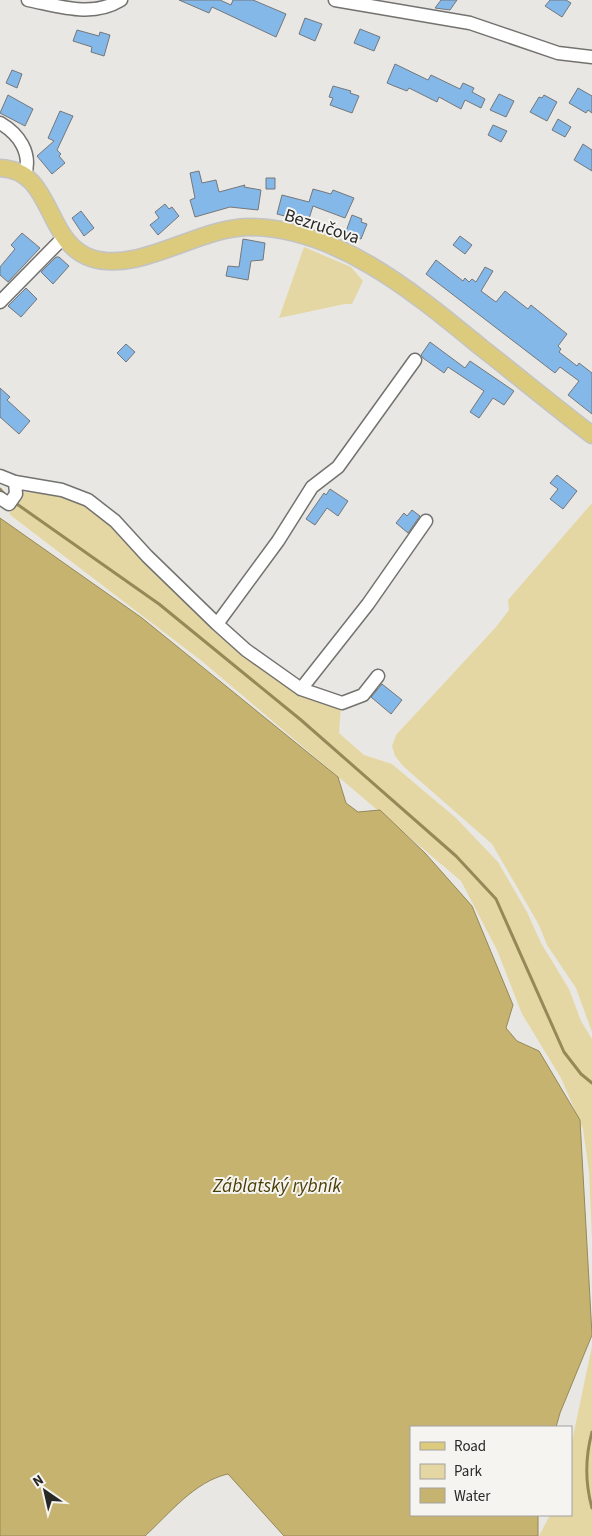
<svg xmlns="http://www.w3.org/2000/svg" width="592" height="1536" font-family="'Source Sans 3',sans-serif">
<style>
.green{fill:#e5d7a3}
.water{fill:#c5b36f;stroke:#968959}
.lines{fill:none;stroke-linecap:round;stroke-linejoin:round}
.stream{stroke:#968959;stroke-width:3}
.building{fill:#83b8e9;stroke:#75777a}
.minor-casing{stroke:#73726f;stroke-width:15}
.major-casing{stroke:#c3c3c3;stroke-width:19}
.minor{stroke:#fff;stroke-width:12}
.major{stroke:#ddcb7d;stroke-width:16}
.labels{text-anchor:middle;stroke-width:4;stroke-linejoin:round;paint-order:stroke}
.street-label{font-size:18px;fill:#282827;stroke:#f5f4f1}
.water-label{font-size:19px;font-style:italic;fill:#4c3f06;stroke:#f5f4f1}
</style>
<rect width="100%" height="100%" fill="#e8e7e4"/>
<path class="green" d="M304 247 351 267 363 281 352 304H345L279 318Z
M22 492 59 494 86 506 112 526 245 656 341 707 339 733 364 755 392 764 456 818 498 862 527 912 541 943 569 989 581 1021 592 1039V1239L589 1172 583 1129 561 1078 522 1014 497 950 461 881 203 662 9 514Z
M592 503V1032L576 988 547 945 539 925 492 844 403 766 395 756 392 746 396 735 496 627 509 610 508 600Z
M592 1346V1536H539L550 1515H571V1446Z"/>
<path class="water" d="M0 518 142 618 338 777 346 803 358 812 380 810 425 853 472 906 513 1005 506 1028 517 1041 539 1051 580 1120 592 1335 560 1413 556 1427H411V1515H538V1536H284L228 1474C195 1481 169 1514 145 1536H0Z"/>
<g class="lines">
<path class="stream" d="M0 489 5 495
M14 502 159 604 301 720 456 856 496 899 564 1052 581 1074 592 1083
M592 1432C585 1458 585 1483 592 1508"/>
</g>
<path class="building" d="M179 0H220L231 5 233 0H253L286 14 276 37 212 7 209 13Z
M441 0H457L450 10 435 8Z
M550 0H566L571 3 562 17 545 6Z
M305 18 322 24 315 41 299 34Z
M360 29 380 37 374 51 354 43Z
M77 30 99 36 100 32 110 35 104 56 91 52 92 47 73 41Z
M395 64 428 80 431 75 460 89 463 83 474 88 472 92 485 99 481 108 465 100 461 109 439 97 437 102 409 88 407 91 394 86 387 83Z
M12 70 22 74 17 88 6 83Z
M333 86 351 91 350 93 359 96 352 113 330 105 333 98 329 97Z
M578 88 592 96V113L588 110 586 113 569 103Z
M499 94 514 101 506 117 490 110Z
M8 95 33 109 25 126 0 113Z
M544 95 557 102 547 121 530 112 539 97 542 98Z
M60 111 73 116 57 150 61 154 59 156 65 163 52 174 37 156 54 141 48 138Z
M558 119 571 127 565 137 552 130Z
M493 125 507 131 501 142 488 135Z
M583 144 592 150V171L574 160Z
M199 171 202 183 216 180 219 192 245 185 244 187 261 190 258 210 230 207 195 217 190 200 195 198 190 173Z
M266 178H275V189H266Z
M313 189 331 194 333 190 354 198 345 218 313 206 308 222 277 214 282 195 309 202Z
M165 204 169 209 172 207 179 216 158 235 150 225 159 218 155 212Z
M81 211 94 228 84 236 72 218Z
M352 215 362 219 361 222 367 224 361 239 345 234Z
M22 233 40 248 8 282 0 275V267L15 249 11 245Z
M460 236 472 245 465 254 453 245Z
M243 239 265 243 263 260 251 261 248 280 226 276 228 266 239 267Z
M56 257H59L69 266 53 284 41 272Z
M436 260 463 281 465 278 469 282 472 279 476 282 485 267 493 271 481 291 496 302 505 291 528 309 531 305 567 334 558 346 561 349 559 352 577 366 579 363 592 373V414L568 395 579 381 560 367 555 373 426 274Z
M26 288 37 299 21 317 8 306Z
M430 342 465 368 470 361 514 391 504 405 493 398 479 418 470 412 484 391 448 367 444 373 423 358 421 355Z
M126 344 135 352 126 362 117 353Z
M0 388 10 397 7 400 30 421 19 434 0 417Z
M557 475 577 491 563 509 550 499 558 489 550 483Z
M330 489 348 501 338 516 327 508 315 525 306 519 324 493 326 495Z
M412 510 420 516 408 533 396 523 404 513 407 516Z
M382 684 402 700 391 714 371 697Z"/>
<g class="lines">
<g class="minor-casing">
<path id="minor" d="M28 0C59 6 92 18 121 0
M335 0 470 23 558 53 592 57
M0 123C19 134 32 153 25 175
M0 302 63 238
M0 476 15 482 62 490 88 500 115 521 147 556 217 624 246 650 301 689 342 703 363 695 378 676
M0 498 9 504 16 494 15 482
M217 624 278 541 312 487 338 467 415 360
M301 689 368 604 426 521"/>
</g>
<g class="major-casing">
<path id="major" d="M0 168C54 170 44 242 91 258 138 274 197 228 248 227 338 227 417 295 482 348 519 377 555 407 592 435"/>
</g>
<use href="#minor" class="minor"/>
<use href="#major" class="major"/>
</g>
<g class="labels">
<g class="street-label">
<text transform="translate(322 226) rotate(18)" y="6">Bezručova</text>
</g>
<g class="water-label">
<text x="277" y="1192">Záblatský rybník</text>
</g>
</g>
<rect x="410" y="1426" width="162" height="90" fill="#f5f4f1" stroke="#a3a2a0"/>
<rect x="420" y="1442" width="25" height="8" fill="#ddcb7d" stroke="#a3a2a0"/>
<text x="454" y="1451" font-size="15" fill="#282827">Road</text>
<rect x="420" y="1464" width="25" height="15" fill="#e5d7a3" stroke="#a3a2a0"/>
<text x="454" y="1476" font-size="15" fill="#282827">Park</text>
<rect x="420" y="1488" width="25" height="15" fill="#c5b36f" stroke="#a3a2a0"/>
<text x="454" y="1501" font-size="15" fill="#282827">Water</text>
<g transform="translate(45 1491) rotate(326)" stroke="#f5f4f1" stroke-width="4" paint-order="stroke">
<path d="M0-4L9 19L0 12L-9 19Z" fill="#282827"/>
<text y="-8" font-size="14" font-weight="bold" text-anchor="middle" fill="#282827">N</text>
</g>
</svg>
